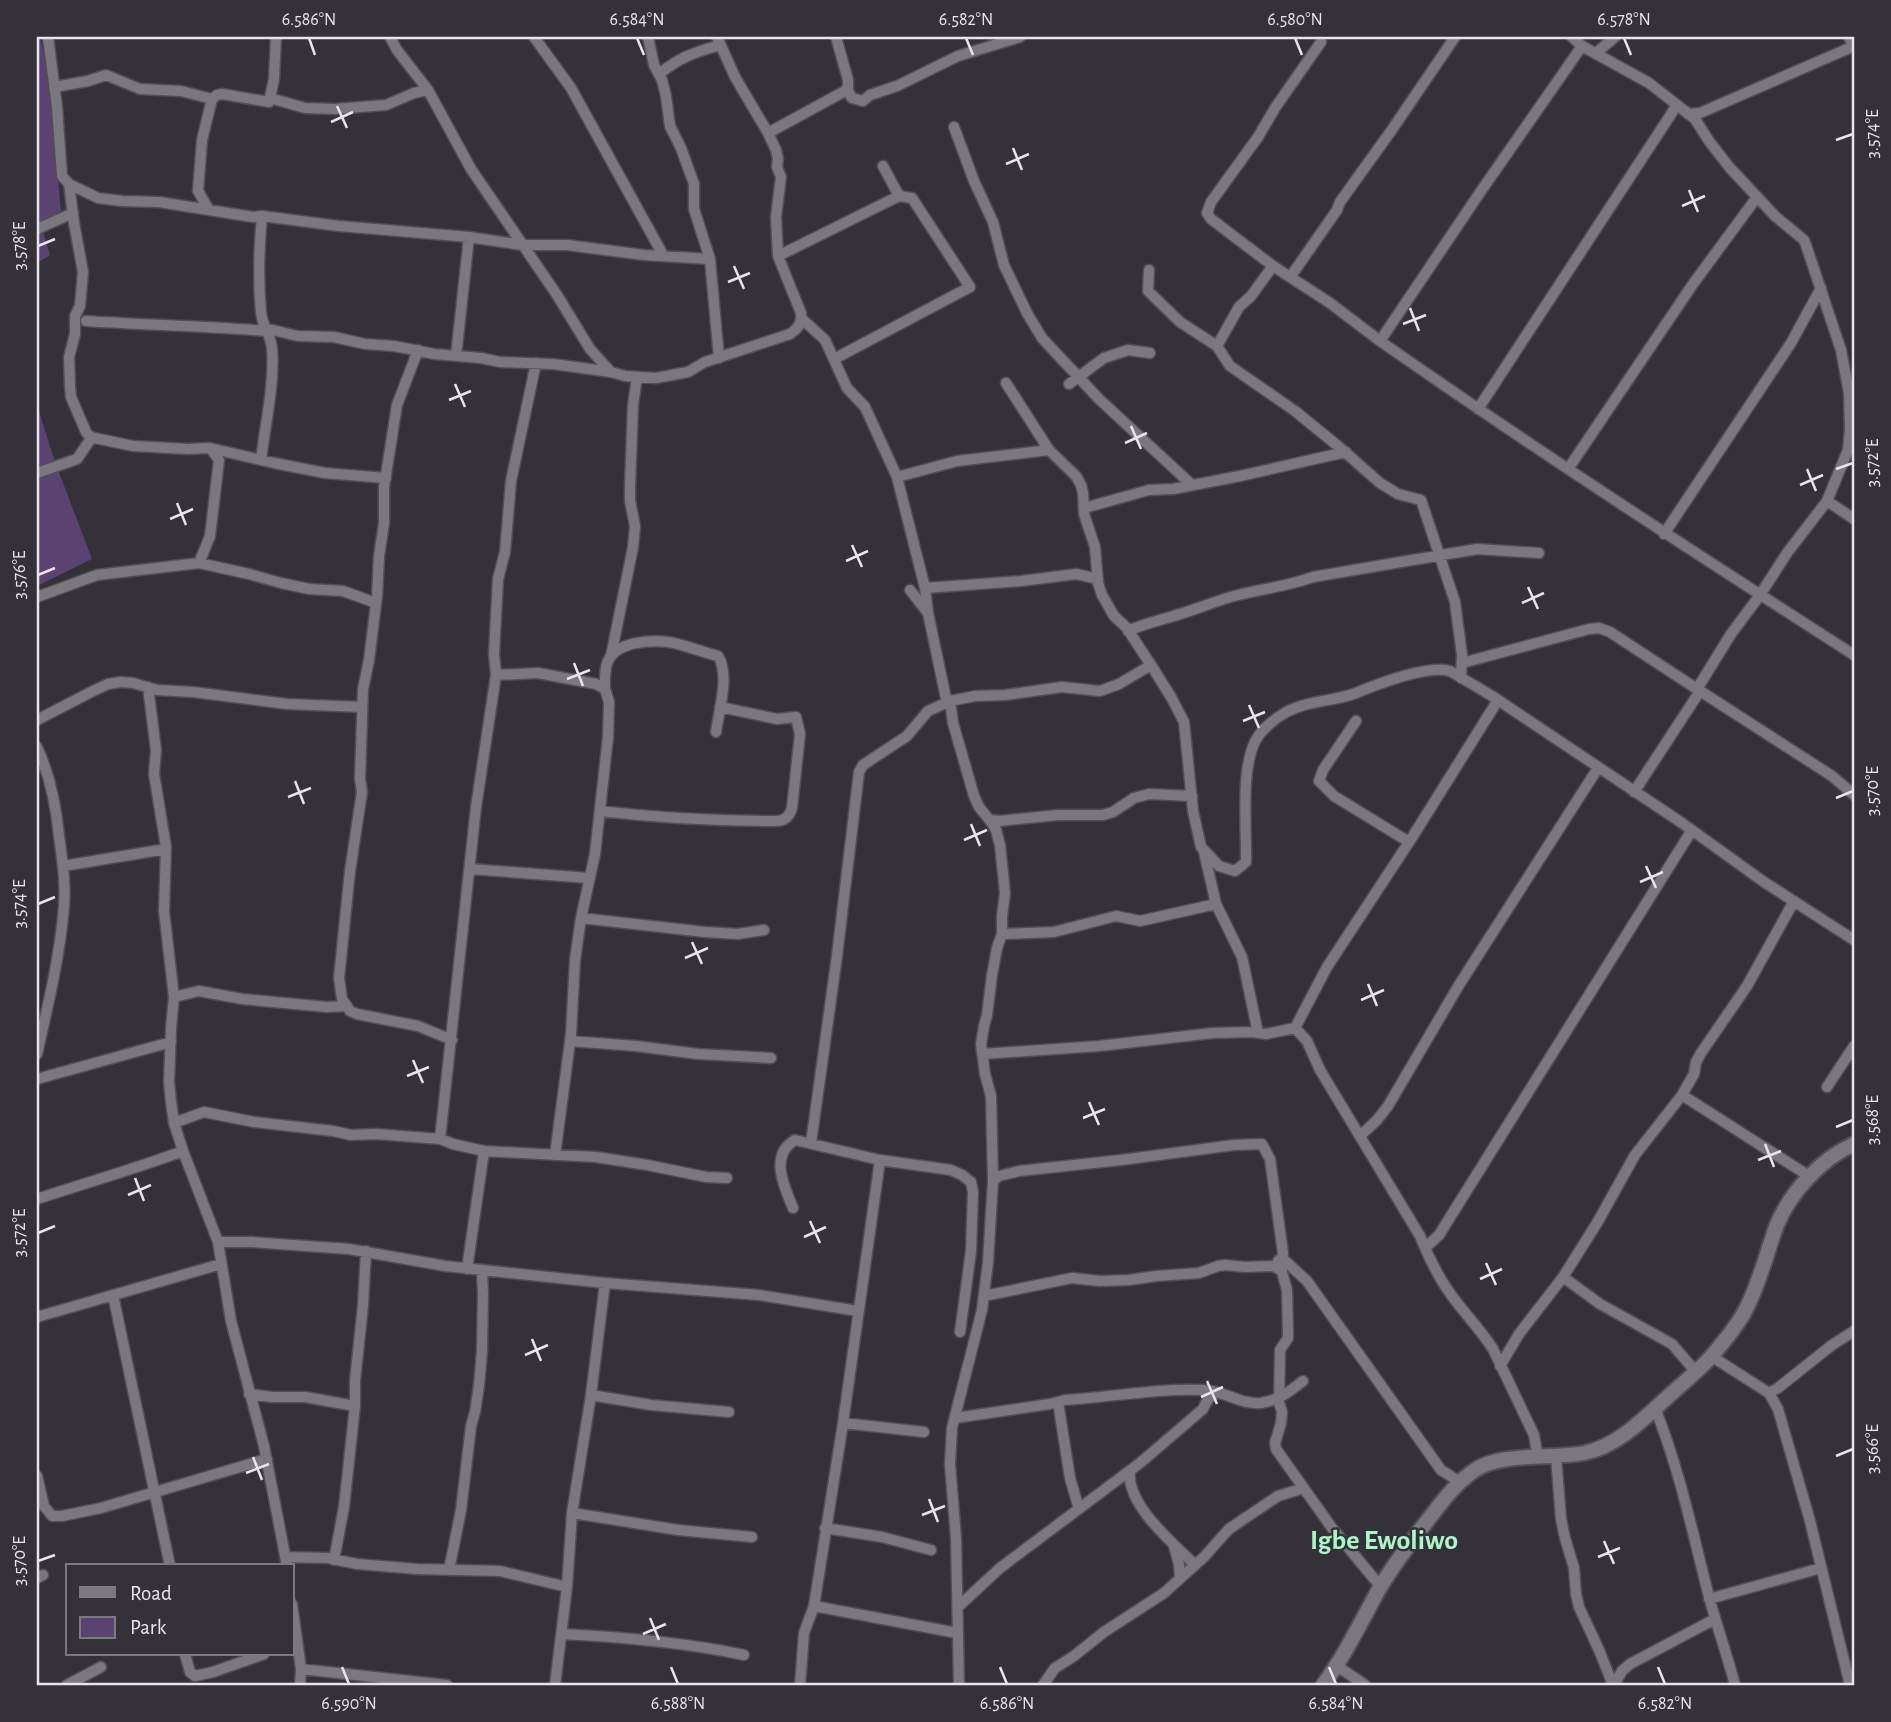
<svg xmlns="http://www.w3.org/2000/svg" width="1891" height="1722" font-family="'Alegreya Sans',sans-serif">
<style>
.green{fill:#5a4273}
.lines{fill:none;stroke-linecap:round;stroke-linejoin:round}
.street-casing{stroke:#514e54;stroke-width:13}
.secondary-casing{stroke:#514e54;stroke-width:18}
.street{stroke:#7a777f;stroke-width:10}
.secondary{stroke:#7a777f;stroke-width:14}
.ticks{fill:none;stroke:#e7e5e9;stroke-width:2.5}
.labels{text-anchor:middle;stroke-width:5;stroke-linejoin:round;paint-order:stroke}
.quarter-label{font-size:28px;font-weight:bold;fill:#acf7c7;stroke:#353139}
.neatline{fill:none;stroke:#e7e5e9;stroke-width:2.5}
.ticks-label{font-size:18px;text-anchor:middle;fill:#e7e5e9}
</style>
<rect width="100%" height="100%" fill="#353139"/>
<path class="green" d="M37 37H40L49 77 61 213 40 222 50 255 37 263Z
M37 405 55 462 92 559 37 586Z"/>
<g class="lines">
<g class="street-casing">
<path id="street" d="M48 37 57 107 62 176 69 184 98 198 122 201 159 202 253 217 262 216 339 226 469 237 522 245H567L644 255 710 259
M390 37 397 50 428 90 471 169 557 295 590 349 610 371
M534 37 571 88 663 255
M648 37 654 65 662 80 666 96 670 126 681 148 694 184V209L710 259 719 358
M1572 37 1582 46 1649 83 1695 119 1709 141 1730 168 1775 216 1804 240 1806 245 1841 350 1849 393 1850 429 1848 450 1827 501 1787 553 1760 595 1731 634 1697 689 1832 776 1854 795
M1849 37 1854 47
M1321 42 1275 108 1258 137 1211 202 1207 213 1211 219 1273 266 1330 303 1380 341 1481 191 1582 46
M1596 53 1615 37
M659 74C679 58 692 53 717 46
M54 87 88 81 106 75 140 89 181 91 212 99
M847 89 852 98 863 101 870 95 897 86 958 56 1020 37
M270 98 305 108 335 109 386 105 414 93 428 90
M1688 114 1700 113 1854 46
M954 127 974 181 993 222 1004 265 1027 313 1042 338 1099 399 1192 485
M768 133 845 91 848 87V80L836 37
M883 166 899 196
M69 184 74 223 83 272 80 306 75 316V334L69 357 70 386 71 397 86 432 90 437 133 446 188 449 210 448 274 463 325 473 386 478
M209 210 198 191 202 140 212 99 217 95 222 94 269 102 274 79 276 37
M37 229 73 213
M778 256 899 196 912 198 970 287 834 359
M1149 270 1148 291 1180 322 1217 346 1230 366 1295 411 1338 446 1380 483 1398 494 1421 500 1455 602 1462 655 1461 678
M1291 276 1337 210 1340 202 1391 131 1455 37
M801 318 825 340 847 388 865 407 897 477
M86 321C146 325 206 326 266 331
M264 328 298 336 334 337 365 344 394 346 434 354 481 358 500 362 553 364 611 372 625 376 656 378 688 372 705 362 790 334C798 328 802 324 801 313L778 256 776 217 781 177 777 167 778 159 776 150 768 133 735 77 717 37
M1380 341C1536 450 1695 553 1854 655
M1217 346 1239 307 1251 296 1273 266
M418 350 397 405 384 487V523L379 556 377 596 369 660 363 689 360 779 362 792 350 871 339 978 342 999 350 1011 357 1014 418 1026 452 1040
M456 356 469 237
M1006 383 1049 450 1076 476 1081 485 1083 493 1084 514 1095 547 1098 583 1102 595 1114 616 1126 627 1151 665 1171 697 1184 722 1193 811 1201 847 1219 866 1235 871 1246 862C1247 829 1239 762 1259 735 1264 728 1276 718 1283 714 1306 700 1333 702 1356 693 1378 684 1427 665 1450 671L1492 696 1682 823 1764 882 1854 940
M1069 384 1104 358 1128 350 1150 353
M1478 409 1677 105
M261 460C265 426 275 382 272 348 271 336 262 325 261 312 258 281 259 247 262 216
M1568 469 1693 284 1757 197
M37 473 77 459 92 437
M1827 501 1854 519
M1084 508 1149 490 1173 489 1240 476 1346 452
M1664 534 1791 343 1821 288
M199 563 210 536 219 460 211 449
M925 588 897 477 957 461 1049 450
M910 590 928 613 947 703
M37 597 97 575 199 563 249 574 281 583 309 589 343 591 376 603
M928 613 925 588 1021 581 1076 574 1098 579
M1128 631C1145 623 1162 620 1180 614 1200 608 1218 600 1238 595 1263 589 1288 586 1313 577L1477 549 1539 553
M611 656 633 547 635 526 630 501V486L633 405 637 377
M1462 663 1589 629 1599 628 1610 632 1697 689
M496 675 538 673 596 684 605 689 609 702 608 737 595 854 581 918 575 960 571 1034 555 1155
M148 687 156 750 154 774 166 847 164 911 174 997 171 1028 169 1082 171 1102 174 1123 183 1151 218 1242 231 1321 264 1446 287 1566
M605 689C605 680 604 669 608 661 617 641 651 640 669 642 685 645 702 652 718 656 730 675 719 710 716 732
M1498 700 1413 836 1327 967 1295 1028 1307 1041 1320 1070 1420 1236C1427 1254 1435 1270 1445 1286 1459 1308 1479 1327 1493 1349L1534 1435 1538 1458
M950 701 953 723 974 796 979 807 992 823 996 830 1000 845 1005 893 1002 916V934L997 948 992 975 987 1015 984 1026 981 1044 985 1074 991 1096 993 1181 988 1262 982 1310 952 1428 950 1464 956 1538 959 1685
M37 720 93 691 108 684 121 682 133 683 157 690 193 692 287 704 362 707
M1356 721 1323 770 1319 781 1334 796 1409 842
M37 747C50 775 56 805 59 836 62 859 66 883 64 906 60 956 48 1005 37 1054
M1634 792 1700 691
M600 811C659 818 719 821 779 821 787 819 789 816 792 808L800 734 796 717 777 719 720 707
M990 820 999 821 1058 815H1103L1113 812 1134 798 1149 794 1192 796
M63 866 166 849
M470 869 589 878
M1216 904 1242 957 1258 1033
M581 918 705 932 738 934 764 930
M1002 934 1054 932 1116 916 1140 921 1216 904 1204 852
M174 997 199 991 242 999 327 1007 347 1006
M570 1041 636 1046 698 1054 771 1058
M982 1054 1099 1046 1213 1033 1253 1032 1266 1034 1295 1028
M37 1079 171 1042
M1827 1087 1854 1046
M1682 1095 1809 1176
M174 1123 204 1112 254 1122 333 1131 351 1135 376 1134 440 1139 453 1144 484 1151 596 1157 647 1165 706 1177 727 1178
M1360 1136 1377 1120 1388 1106 1459 985 1598 768
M440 1139 476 807 496 675 494 654 498 579 505 552 511 481 536 363
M811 1143 837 956 859 772 863 765 907 736 928 711 950 701 975 696 1005 695 1062 687 1100 691 1119 684 1151 665
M993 1181 999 1176 1019 1171 1121 1160 1234 1145 1262 1144 1270 1159 1283 1253 1281 1269 1287 1290 1288 1333V1338L1280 1350 1279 1402 1282 1412 1281 1423 1275 1443 1276 1449 1332 1528 1381 1587
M37 1199C85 1183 135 1169 183 1151
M793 1208C784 1186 769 1155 795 1140L880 1160 951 1170 962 1175 971 1182 973 1192 971 1251 960 1332
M218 1242H252L349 1249 445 1266 605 1283 759 1295 858 1311
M1425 1248 1439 1235 1692 830
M1278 1261 1282 1258 1307 1281 1441 1470 1460 1482
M467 1269 484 1151
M1563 1277 1600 1304 1672 1344 1696 1372
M113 1295 170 1566
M984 1296 1072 1278 1100 1281 1129 1280 1156 1276 1199 1273 1218 1266 1225 1265 1245 1267 1273 1266 1282 1271
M37 1317 221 1264
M1711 1356 1769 1393 1778 1409 1810 1521 1850 1685
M1500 1366 1519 1334 1563 1277 1597 1223 1635 1155 1682 1095 1694 1074 1696 1062 1701 1053 1747 986 1794 901
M1769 1393 1778 1388 1832 1345 1854 1331
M249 1394 272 1397H305L355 1406
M591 1395 651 1405 729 1412
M1058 1402 1070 1478 1079 1509
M1655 1408C1679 1468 1692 1530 1708 1593 1716 1624 1727 1654 1735 1685
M955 1418 1050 1404 1065 1400C1111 1397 1158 1388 1204 1390 1225 1391 1241 1405 1261 1403 1279 1400 1289 1392 1303 1381
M843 1423 924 1432
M1556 1456 1561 1519 1565 1538 1574 1568 1576 1594 1579 1607 1599 1650 1613 1685
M1130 1471C1126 1505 1173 1543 1195 1565
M37 1476 44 1506 52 1516H62L101 1508 267 1459
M572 1513 678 1530 752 1537
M825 1528 882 1537 931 1550
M1174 1546 1179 1564 1180 1578
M285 1557 328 1558 357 1564 417 1569 500 1571 567 1587
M334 1560 344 1507 355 1406V1381L363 1305 366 1251
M449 1570 461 1510 471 1426 475 1412 479 1385 482 1351 483 1294 482 1270
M37 1578 43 1575
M1709 1599 1821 1568
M292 1604 301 1669 300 1685
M814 1606 957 1633
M958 1607 1000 1568 1140 1463 1203 1409 1208 1399 1217 1392
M561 1634C622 1637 683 1642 744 1655
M185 1654 190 1672 195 1676 213 1672 264 1654
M1337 1666 1365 1685
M301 1669 447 1685
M67 1685 101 1667
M555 1685 567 1587 572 1513 591 1395 605 1283
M800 1685 804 1633 814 1606 843 1423 880 1160
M1043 1685 1055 1668 1074 1656 1104 1632 1164 1593 1204 1557 1229 1529 1278 1496 1304 1488
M1614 1685 1622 1671 1630 1664 1715 1619"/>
</g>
<g class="secondary-casing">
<path id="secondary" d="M1323 1685C1345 1655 1361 1622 1379 1589 1394 1564 1413 1539 1431 1516 1444 1499 1457 1482 1475 1470 1501 1452 1553 1459 1584 1453 1619 1446 1645 1417 1671 1394 1684 1382 1698 1371 1710 1358 1722 1344 1736 1328 1745 1311 1759 1285 1766 1255 1776 1227 1790 1192 1821 1159 1854 1144"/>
</g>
<use href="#street" class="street"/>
<use href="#secondary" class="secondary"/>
</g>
<path class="ticks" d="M309 38 315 55M637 38 644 55M966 38 973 55M1295 38 1302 55M1624 38 1631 55M337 106 347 128M331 122 353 112M1836 140 1853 134M1013 148 1022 170M1006 164 1029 154M1689 190 1698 212M1682 206 1705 196M38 246 55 239M734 266 744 289M728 282 750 273M1410 308 1419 331M1403 324 1426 315M455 384 465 407M449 400 471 391M1131 426 1141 449M1125 443 1147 433M1807 469 1816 491M1836 469 1853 463M1800 485 1823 475M177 503 186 525M170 519 193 509M852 545 862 567M846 561 868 551M38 575 55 568M1528 587 1538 609M1522 603 1544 593M574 663 583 686M567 679 590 670M1249 705 1259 728M1243 721 1265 712M295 781 304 804M288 797 311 788M1836 798 1853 791M971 824 980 846M964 840 987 830M1646 866 1656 888M1640 882 1663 872M38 904 55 897M692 942 702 964M685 958 708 948M1368 984 1377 1006M1361 1000 1384 990M413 1060 423 1083M407 1076 429 1067M1089 1102 1099 1125M1083 1118 1105 1109M1836 1127 1853 1120M1765 1144 1774 1167M1758 1160 1781 1151M135 1178 144 1201M128 1195 151 1185M810 1221 820 1243M38 1233 55 1226M804 1237 826 1227M1486 1263 1496 1285M1480 1279 1502 1269M532 1339 541 1361M525 1355 548 1345M1207 1381 1217 1404M1201 1397 1223 1387M1836 1456 1853 1449M253 1457 262 1480M246 1473 269 1464M929 1499 938 1522M922 1515 945 1506M1604 1541 1614 1564M1598 1557 1620 1548M38 1561 55 1555M650 1618 659 1640M643 1634 666 1624M342 1667 349 1684M671 1667 678 1684M1000 1667 1007 1684M1329 1667 1336 1684M1658 1667 1665 1684"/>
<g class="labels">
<g class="quarter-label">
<text x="1384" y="1549">Igbe Ewoliwo</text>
</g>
</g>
<rect width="1891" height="1722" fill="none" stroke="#353139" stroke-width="77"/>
<rect x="66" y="1564" width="228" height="91" fill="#353139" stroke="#7c797f" stroke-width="2"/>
<rect x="80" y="1587" width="35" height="10" fill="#7a777f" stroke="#7c797f" stroke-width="2"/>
<text x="130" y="1600" font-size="21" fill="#e7e5e9">Road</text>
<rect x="80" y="1617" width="35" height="21" fill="#5a4273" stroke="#7c797f" stroke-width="2"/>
<text x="130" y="1634" font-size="21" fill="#e7e5e9">Park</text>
<rect x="38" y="38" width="1815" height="1646" class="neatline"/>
<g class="ticks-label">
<text x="309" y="25">6.586°N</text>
<text x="637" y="25">6.584°N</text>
<text x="966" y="25">6.582°N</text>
<text x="1295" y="25">6.580°N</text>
<text x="1624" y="25">6.578°N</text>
<text transform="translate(1872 134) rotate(-90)" y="6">3.574°E</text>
<text transform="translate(19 246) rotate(-90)" y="6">3.578°E</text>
<text transform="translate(1872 463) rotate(-90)" y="6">3.572°E</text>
<text transform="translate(19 575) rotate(-90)" y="6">3.576°E</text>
<text transform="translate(1872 791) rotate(-90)" y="6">3.570°E</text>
<text transform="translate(19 904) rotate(-90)" y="6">3.574°E</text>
<text transform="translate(1872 1120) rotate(-90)" y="6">3.568°E</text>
<text transform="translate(19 1233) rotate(-90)" y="6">3.572°E</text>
<text transform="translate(1872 1449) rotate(-90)" y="6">3.566°E</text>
<text transform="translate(19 1561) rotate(-90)" y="6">3.570°E</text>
<text x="349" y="1709">6.590°N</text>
<text x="678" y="1709">6.588°N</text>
<text x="1007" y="1709">6.586°N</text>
<text x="1336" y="1709">6.584°N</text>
<text x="1665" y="1709">6.582°N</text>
</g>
</svg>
